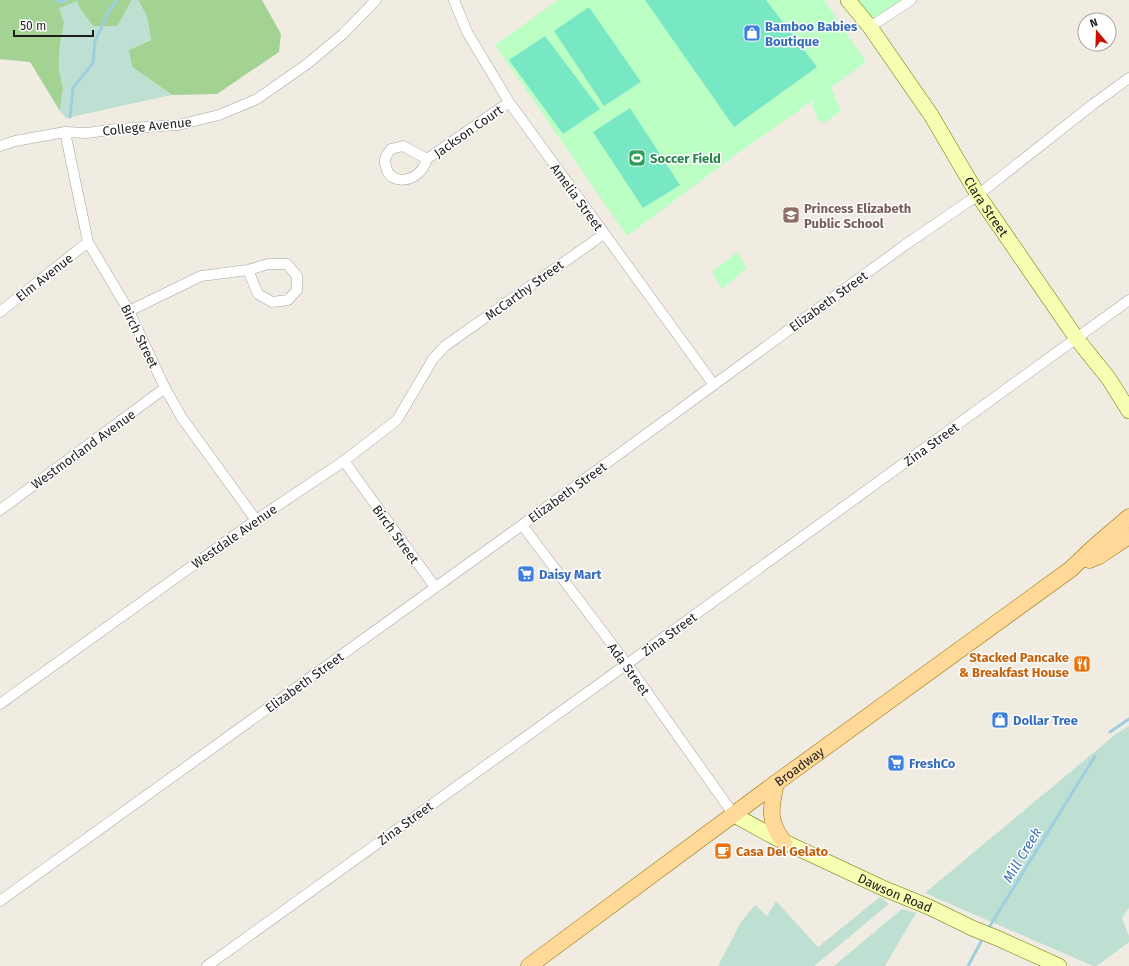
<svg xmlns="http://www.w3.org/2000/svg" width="1129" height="966" font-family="'Fira Sans',sans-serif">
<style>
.forest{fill:#a2d393}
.wetland{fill:#bee0d2}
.park{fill:#bbffc5}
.pitch{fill:#78e7c3}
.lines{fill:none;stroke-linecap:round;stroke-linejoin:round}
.stream{stroke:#9ecee2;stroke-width:3}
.street-casing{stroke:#a5a5a5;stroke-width:11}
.secondary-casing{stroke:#647900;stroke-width:16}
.primary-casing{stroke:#976f00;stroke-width:17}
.street{stroke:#fff;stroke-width:10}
.secondary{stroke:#f6ffb1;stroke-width:15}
.primary{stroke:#ffd998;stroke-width:16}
.labels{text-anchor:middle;stroke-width:3;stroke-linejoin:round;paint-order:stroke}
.shop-label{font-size:13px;font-weight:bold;fill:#366cbe;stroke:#fff;text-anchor:start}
.street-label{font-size:13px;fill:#1e1e1e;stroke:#fff}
.leisure-label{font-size:13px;font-weight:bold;fill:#27864d;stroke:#fff;text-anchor:start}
.education-label{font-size:13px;font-weight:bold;fill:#785e54;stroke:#fff;text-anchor:start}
.food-label{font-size:13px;font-weight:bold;fill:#c56008;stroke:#fff;text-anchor:end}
.water-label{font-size:14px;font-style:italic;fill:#4174b6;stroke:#fff}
</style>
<rect width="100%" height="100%" fill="#f0ece2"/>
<path class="forest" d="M0 0H132L118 26H93L81 10 64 23 60 46 59 68 63 89 60 111 30 62 0 59Z
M138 0H262L281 34 279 52 217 94 172 95 132 67 128 50 151 40 147 17Z"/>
<path class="wetland" d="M132 0H138L147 17 151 40 129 50 132 67 172 95 66 118 60 111 63 89 59 68 60 46 64 23 59 8 77 1 81 10 93 26H117Z
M1129 726V908L1122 918 1129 936V942L1101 963 1096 966H1093L925 893 1116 734Z
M880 897 889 904 814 966H718L741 922 755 905 767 916 776 901 818 947Z
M902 909 916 913 885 966H834Z"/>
<path class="park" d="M558 0H824L866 62 829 89 832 90 841 111 825 123 816 119 818 117 812 106 815 99 734 156 627 236 495 45Z
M856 0H910L874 26Z
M737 252 747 268 722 289 712 272Z"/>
<path class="pitch" d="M645 0H766L817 67 734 127Z
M589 7 641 82 604 106 554 31Z
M545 36 600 109 563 134 509 60Z
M630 108 680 185 643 208 593 132Z"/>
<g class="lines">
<path class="stream" d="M56 0 62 2 66 0
M70 117 73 88 93 63 95 41 109 11 117 0
M1110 732 1129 719
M988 929 1095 756
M968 966 983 938"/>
<g class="street-casing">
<path id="street" d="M454 0 467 32 509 102 714 385
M870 27 911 0
M65 132 88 242 129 311 165 388 182 418 256 520
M0 146 15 141 65 132 87 133 116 129 178 125 219 115 257 99 307 64 343 34 376 0
M427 159 403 146 391 149C389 152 385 156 385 160 384 162 385 164 386 166 388 181 405 183 416 175 421 172 425 165 427 159L509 102
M129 311 201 276 248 270 268 264H287L297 276V290L288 300 272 302 258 294 248 270
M0 312 88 242
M344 461 435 587
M0 510 165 388
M522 525 627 664 734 815
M0 704 256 520 344 461 397 420 433 359 445 346 604 234
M0 901 522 525 905 245 978 195 1092 105 1129 78
M207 966 634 659 1129 300"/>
</g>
<g class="secondary-casing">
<g id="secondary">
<path id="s1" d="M848 0 870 27 931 115 978 195 1077 339 1109 379 1129 411"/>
<path id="s2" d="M734 815 776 838 885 889 929 907 972 928 997 938 1059 966"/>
</g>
</g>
<g class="primary-casing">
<g id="primary">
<path d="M1089 560 1099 556 1129 536"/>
<path d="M776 783C771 807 767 821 784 842"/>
<path id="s3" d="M529 966 776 783 1071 569 1094 547 1129 517"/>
</g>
</g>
<use href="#street" class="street"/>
<use href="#secondary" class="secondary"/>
<use href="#primary" class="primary"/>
</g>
<defs>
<g id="shop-square" transform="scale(0.9)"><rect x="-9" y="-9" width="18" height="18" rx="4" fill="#3f7fe0" stroke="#fff"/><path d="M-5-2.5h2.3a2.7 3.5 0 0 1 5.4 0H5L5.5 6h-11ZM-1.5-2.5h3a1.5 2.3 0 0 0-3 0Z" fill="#fff"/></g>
<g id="stadium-square" transform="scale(0.9)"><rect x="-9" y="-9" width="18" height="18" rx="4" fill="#2e9e5b" stroke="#fff"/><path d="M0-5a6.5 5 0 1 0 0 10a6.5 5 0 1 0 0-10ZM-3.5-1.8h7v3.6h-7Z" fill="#fff"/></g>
<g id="school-square" transform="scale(0.9)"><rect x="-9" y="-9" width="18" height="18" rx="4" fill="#8d6e63" stroke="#fff"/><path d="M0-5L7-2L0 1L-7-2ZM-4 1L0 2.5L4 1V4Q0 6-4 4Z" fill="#fff"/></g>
<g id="supermarket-square" transform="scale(0.9)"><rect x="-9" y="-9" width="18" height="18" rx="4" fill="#3f7fe0" stroke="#fff"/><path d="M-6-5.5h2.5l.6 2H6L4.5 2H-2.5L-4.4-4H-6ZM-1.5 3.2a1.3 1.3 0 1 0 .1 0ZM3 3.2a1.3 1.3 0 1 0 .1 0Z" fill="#fff"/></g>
<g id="restaurant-square" transform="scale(0.9)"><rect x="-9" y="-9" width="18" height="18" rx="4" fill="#e8710a" stroke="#fff"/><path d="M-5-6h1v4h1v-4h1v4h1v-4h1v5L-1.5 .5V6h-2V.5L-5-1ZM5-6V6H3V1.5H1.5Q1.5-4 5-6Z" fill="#fff"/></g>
<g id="cafe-square" transform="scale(0.9)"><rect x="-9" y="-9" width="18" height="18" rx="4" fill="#e8710a" stroke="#fff"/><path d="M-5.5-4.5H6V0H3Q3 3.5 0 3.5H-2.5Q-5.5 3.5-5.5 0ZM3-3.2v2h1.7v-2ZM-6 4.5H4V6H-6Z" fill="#fff"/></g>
</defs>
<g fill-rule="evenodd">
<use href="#shop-square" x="752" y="33"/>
<use href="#stadium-square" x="637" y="158"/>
<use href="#school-square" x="791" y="215"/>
<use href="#supermarket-square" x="526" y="574"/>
<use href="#restaurant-square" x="1082" y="664"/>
<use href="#shop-square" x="1000" y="720"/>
<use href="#supermarket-square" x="896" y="763"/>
<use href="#cafe-square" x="723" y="851"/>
</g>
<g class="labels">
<g class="shop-label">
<text x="765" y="31">Bamboo Babies<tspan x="765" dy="15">Boutique</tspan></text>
<text x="539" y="579">Daisy Mart</text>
<text x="1013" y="725">Dollar Tree</text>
<text x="909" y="768">FreshCo</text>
</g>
<g class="street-label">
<text transform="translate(147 126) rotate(-6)" y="5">College Avenue</text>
<text transform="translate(468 131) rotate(-35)" y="5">Jackson Court</text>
<text transform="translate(577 197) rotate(54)" y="5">Amelia Street</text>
<text dy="5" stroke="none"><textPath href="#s1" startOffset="249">Clara Street</textPath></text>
<text transform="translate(44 277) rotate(-38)" y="5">Elm Avenue</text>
<text transform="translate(524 290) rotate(-36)" y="5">McCarthy Street</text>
<text transform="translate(828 301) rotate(-36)" y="5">Elizabeth Street</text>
<text transform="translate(140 336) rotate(64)" y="5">Birch Street</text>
<text transform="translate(931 444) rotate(-36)" y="5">Zina Street</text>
<text transform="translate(83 449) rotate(-36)" y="5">Westmorland Avenue</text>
<text transform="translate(567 492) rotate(-36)" y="5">Elizabeth Street</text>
<text transform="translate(396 534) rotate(54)" y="5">Birch Street</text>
<text transform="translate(234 536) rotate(-35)" y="5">Westdale Avenue</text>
<text transform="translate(669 634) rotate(-36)" y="5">Zina Street</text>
<text transform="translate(629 669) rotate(54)" y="5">Ada Street</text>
<text transform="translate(304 682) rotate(-36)" y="5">Elizabeth Street</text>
<text dy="5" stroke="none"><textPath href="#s3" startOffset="336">Broadway</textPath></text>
<text transform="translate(405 823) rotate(-36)" y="5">Zina Street</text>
<text dy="5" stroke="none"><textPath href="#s2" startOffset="179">Dawson Road</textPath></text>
</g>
<g class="leisure-label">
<text x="650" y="163">Soccer Field</text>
</g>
<g class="education-label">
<text x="804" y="213">Princess Elizabeth<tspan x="804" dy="15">Public School</tspan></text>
</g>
<g class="food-label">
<text x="1069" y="662">Stacked Pancake<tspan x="1069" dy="15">&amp; Breakfast House</tspan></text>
<text x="736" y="856" text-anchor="start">Casa Del Gelato</text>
</g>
<g class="water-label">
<text transform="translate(1022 855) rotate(-59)" y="5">Mill Creek</text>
</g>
</g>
<g transform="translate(1097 32) rotate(341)"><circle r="19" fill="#ffffff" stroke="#a5a5a5"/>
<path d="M0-3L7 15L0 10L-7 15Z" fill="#cb0d00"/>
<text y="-6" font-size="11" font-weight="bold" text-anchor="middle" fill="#1e1e1e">N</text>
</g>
<path d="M14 30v6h79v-6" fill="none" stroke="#1e1e1e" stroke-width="2"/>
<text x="20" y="30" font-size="12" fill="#1e1e1e" stroke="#ffffff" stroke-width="3" paint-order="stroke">50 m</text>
</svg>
